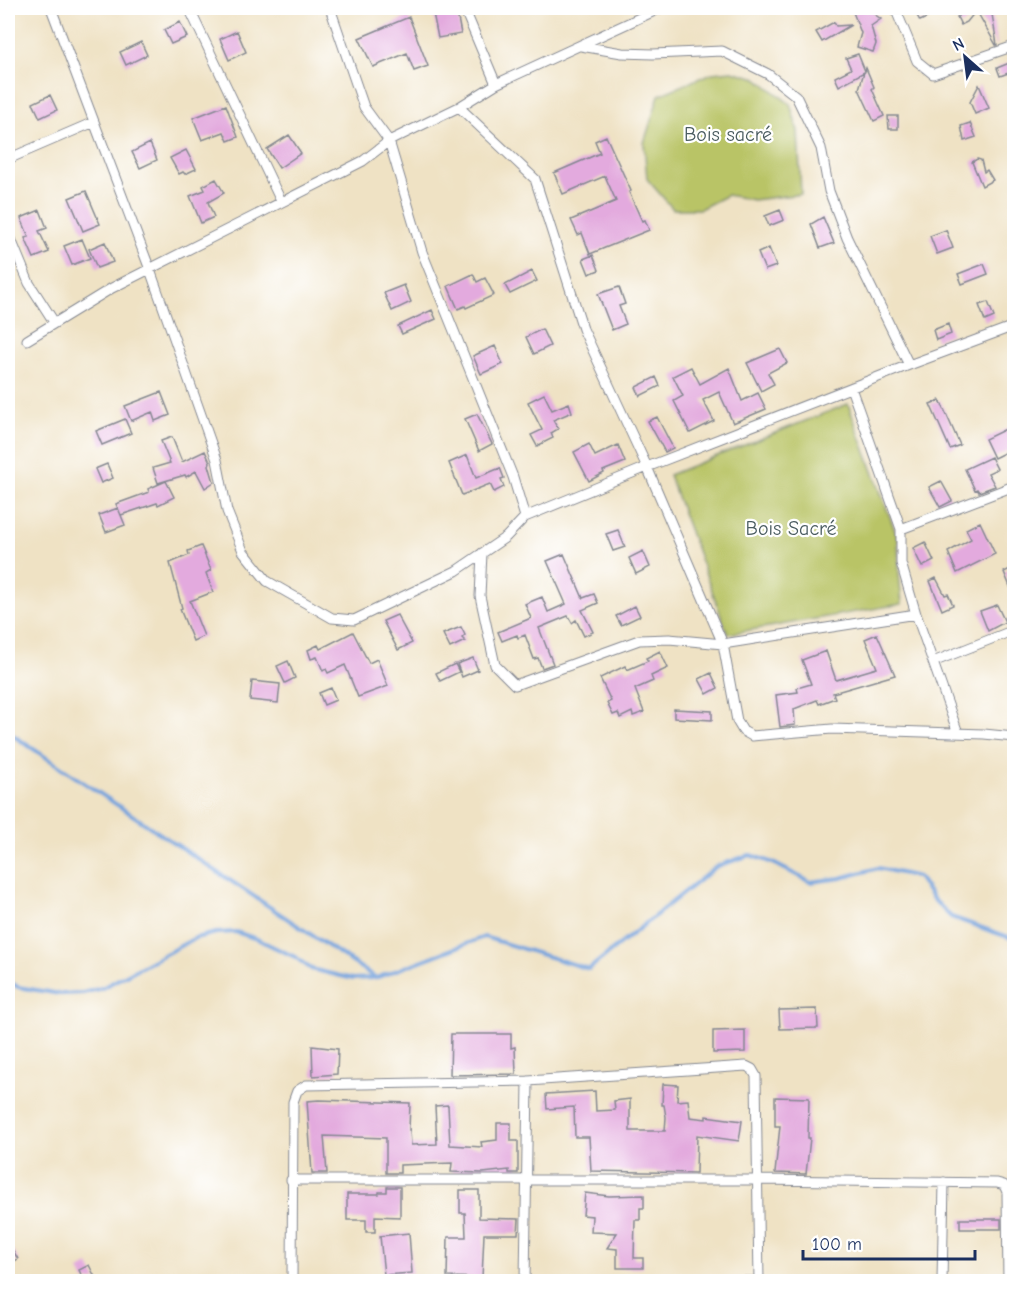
<svg xmlns="http://www.w3.org/2000/svg" width="1022" height="1289" font-family="'Comic Neue',sans-serif">
<style>
.green{fill:#b9c466;stroke:#6a7a62;stroke-width:1.5}
.lines{fill:none;stroke-linecap:round;stroke-linejoin:round}
.stream{stroke:#74a3dd;stroke-width:4}
.building{fill:#e3aade}
.street-casing{stroke:#858891;stroke-width:11}
.street{stroke:#fff;stroke-width:9}
.labels{text-anchor:middle;stroke-width:4.5;stroke-linejoin:round;paint-order:stroke}
.park-label{font-size:20px;fill:#4a5c60;stroke:#fff}
</style>
<rect width="100%" height="100%" fill="#fff"/>
<filter id="ink" filterUnits="userSpaceOnUse"><feTurbulence type="fractalNoise" baseFrequency=".0167" numOctaves="2"/><feDisplacementMap in="SourceGraphic" scale="12" xChannelSelector="R" yChannelSelector="G"/><feConvolveMatrix kernelMatrix="1 2 1 2 8 2 1 2 1" color-interpolation-filters="sRGB"/></filter>
<filter id="wash" filterUnits="userSpaceOnUse"><feTurbulence type="fractalNoise" baseFrequency=".008" numOctaves="4" result="noise"/><feDisplacementMap in="SourceGraphic" scale="24" xChannelSelector="R" yChannelSelector="G"/><feGaussianBlur stdDeviation="1.35" result="paint"/><feColorMatrix in="noise" values="0 0 0 0 0 0 0 0 0 0 0 0 0 0 0 0 0 1.4 0 .05"/><feComposite in="paint" operator="in"/></filter>
<g filter="url(#wash)">
<rect width="100%" height="100%" fill="#efe2c4"/>
<path class="green" d="M732 71 757 78 790 104 798 131 801 194 753 200 727 195 700 209H673L647 179 644 143 659 95 712 73Z
M848 404 898 539 899 573 902 604 728 634 669 475Z"/>
<g class="lines">
<path class="stream" d="M8 732 376 978 484 937 589 969 717 866 750 855 773 863 810 882 841 878 878 868 918 877 933 899 951 917 1014 939
M8 981 18 987 60 994 83 993 102 988 195 938 216 933 236 932 257 939 295 957 311 969 353 979 374 978"/>
</g>
<g id="blocks">
<path class="building" d="M456 8 461 34 438 38 433 13Z
M865 8H871L874 14 881 19 871 26 876 44 873 52 857 47 861 33 853 12Z
M913 8H932L935 14 920 21Z
M975 8H991L997 45H996Z
M963 12H975L967 22 961 25 957 17Z
M409 17 428 66 414 71 407 53 373 67 359 38Z
M180 22 187 37 171 44 164 30Z
M834 22 836 26 851 25 822 42 816 32Z
M237 31 246 52 229 60 220 39Z
M141 42 147 55 126 65 120 52Z
M858 54 865 71 866 68 874 87 872 89 884 116 874 121 859 89 864 72 839 86 835 77 851 69 846 58Z
M1014 61V71L1000 76 997 68Z
M979 85 989 108 975 114 970 102Z
M50 95 57 110 40 118 33 103Z
M226 105 238 137 228 141 224 132 202 140 193 118Z
M888 116H898V129H889Z
M970 123 976 137 964 141 961 126Z
M289 135 301 153 279 168 267 149Z
M606 136 631 191 629 192 642 221 645 220 649 230 590 254 582 233 578 235 571 220 616 201 605 176 563 194 554 173 600 153 595 141Z
M150 143 157 160 140 168 132 152Z
M186 150 196 169 185 174 183 172 179 174 170 158Z
M977 159 981 160 984 172 987 170 993 180 982 186 972 162Z
M216 179 224 193 208 202 214 217 201 223 190 196 205 190 203 186Z
M86 191 100 224 83 231 69 198Z
M40 210 47 228 39 231 49 252 34 258 25 238 29 237 21 218Z
M780 210 784 220 769 226 765 216Z
M823 217 834 243 820 248 811 224Z
M946 230 953 248 937 254 930 236Z
M82 239 90 258 72 265 64 246Z
M105 242 113 262 97 268 89 249Z
M769 248 776 266 765 270 758 253Z
M593 255 599 270 589 274 583 259Z
M984 264 988 274 962 284 958 274Z
M532 271 537 281 510 294 505 285Z
M473 274 477 282 485 278 494 295 466 308 465 306 458 309 448 286Z
M404 285 411 302 392 311 384 293Z
M619 287 625 304 619 306 626 324 612 330 598 294Z
M988 302 994 317 985 321 979 305Z
M432 310 436 319 402 334 398 326Z
M948 324 951 334 936 340 933 330Z
M542 329 550 346 534 354 526 337Z
M495 346 503 364 481 374 473 356Z
M780 349 787 363 768 373 774 384 761 391 747 363Z
M691 367 700 384 729 368 742 401 758 393 766 409 733 423 719 392 703 400 714 421 690 433 674 401 683 396 673 376Z
M656 377 660 386 640 396 636 387Z
M161 392 170 415 155 421 152 412 131 421 125 406Z
M544 394 552 410 569 403 572 412 553 420 558 429 551 433 553 438 537 446 531 435 542 430 528 402Z
M940 400 960 445 950 449 930 404Z
M477 414 492 444 479 451 465 419Z
M657 417 673 448 665 452 648 421Z
M125 419 131 433 102 445 96 431Z
M1014 425V448L994 458 985 439Z
M172 437 182 462 205 451 210 462 209 465 214 482 205 488 196 471 186 477 185 475 158 483 153 468 170 463 161 441Z
M589 444 595 456 618 445 625 462 603 471 604 473 589 481 574 452Z
M467 455 476 478 500 468 504 478 501 479 504 487 494 492 490 484 462 495 449 463Z
M991 457 997 469 988 473 995 486 979 492 977 489 975 490 965 469Z
M107 464 113 478 101 483 95 469Z
M166 481 174 497 158 505 157 503 121 515 116 504 149 492 148 489Z
M941 481 952 501 940 507 929 487Z
M118 508 125 525 106 532 99 515Z
M980 522 995 554 957 573 948 552 971 539 966 529Z
M618 530 625 547 613 551 606 534Z
M925 542 934 561 922 567 913 548Z
M201 546 211 570 206 573 213 592 190 601 204 636 193 641 180 609 182 608 170 563 189 555 188 551Z
M643 551 650 567 636 574 629 558Z
M564 554 583 598 594 594 598 603 582 610 593 632 584 636 576 620 572 623 568 616 539 628 553 664 542 668 538 658 534 659 525 635 518 638 517 635 502 641 498 632 531 618 525 604 542 597 548 612 566 604 547 561Z
M1014 567V596L1004 572Z
M936 578 945 595 948 594 953 605 942 610 930 581Z
M997 605 1005 622 988 631 980 611Z
M635 606 640 616 621 625 616 616Z
M397 615 412 643 398 650 383 621Z
M461 627 465 635 462 638 465 641 450 648 443 634Z
M353 632 369 663 377 659 388 686 358 697 345 665 328 673 326 669 323 671 317 657 311 659 308 650 318 645 320 649Z
M877 634 895 675 833 693 835 698 819 704 817 700 794 709 795 725 780 727 776 695 798 692 797 688 811 684 802 660 826 651 836 680 877 668 865 639Z
M660 651 668 668 651 676 653 681 635 689 644 712 633 716 632 712 620 718 618 713 613 715 607 703 611 701 600 678 625 666 627 670 648 661 646 658Z
M473 658 478 670 462 677 457 664Z
M288 661 295 678 285 683 277 666Z
M455 664 459 672 440 681 436 673Z
M711 673 718 688 707 694 699 679Z
M252 681 280 684 278 703 250 700Z
M331 688 336 700 324 705 319 693Z
M674 709 712 711V720L674 718Z
M817 1009 818 1028 780 1029 779 1010Z
M745 1030V1052L713 1053V1031Z
M451 1034H511V1048L515 1047 516 1074 450 1075Z
M312 1046 338 1049 337 1074 313 1076Z
M663 1084 678 1085 677 1101 688 1100 690 1117 706 1119V1116L742 1121 739 1141 697 1135 696 1173 591 1171 589 1137H575L574 1107 547 1109 546 1094 595 1091 596 1111 615 1110 614 1101 630 1099V1131H665L666 1117 664 1105H662Z
M775 1097 809 1098 808 1138H810L806 1174 775 1173 780 1126H775Z
M319 1100 410 1103 409 1130H410L411 1145 437 1144 435 1106 448 1105 450 1145 482 1147 481 1142 497 1140V1123H511V1141H518V1173H509V1170L483 1173 451 1172 452 1163 400 1165V1173H386V1138L324 1136 327 1173H312L307 1101Z
M387 1187H400V1217L375 1216V1232H366V1220H347V1194H379V1192H387Z
M460 1190H479V1218L519 1219 518 1234H484L482 1278 447 1277 448 1237H466L465 1213H460Z
M585 1193 609 1196 644 1195V1208H640V1220H635L634 1258H643V1268H617V1249L607 1248 617 1233 591 1232 592 1216 583 1215Z
M960 1219H1001V1229H960Z
M409 1233 412 1273 384 1275 380 1236Z
M8 1242 18 1259 8 1265Z
M89 1265 97 1281H84L79 1270Z"/>
</g>
</g>
<g filter="url(#ink)">
<use href="#blocks" fill-opacity="0" stroke="#858891" stroke-width="1.5"/>
<g class="lines">
<g class="street-casing">
<path id="street" d="M51 8 149 267 217 460 227 511 243 551 267 581 332 618 354 620 456 571 506 537 525 517 647 467 909 365 1014 326
M189 8 281 201
M330 8 364 107 389 141 422 252 513 477 525 517
M464 8 496 84
M895 8 917 61 933 74 1014 46
M581 46 622 53 653 54 722 51 768 74 796 96 821 148 829 191 847 238 909 365
M459 107 535 179 583 329 647 467 723 644 737 721 743 731 752 736 832 729 984 734 1014 737
M8 159 94 122
M8 232 29 283 54 322
M27 340 112 288 363 161 389 141 459 107 496 84 661 8
M851 388 901 529V563L916 614 958 733
M901 529 1014 486
M482 553 480 596 495 665 515 685 639 640 669 639 723 644 916 614
M933 662 1014 630
M291 1180H758L997 1183 1004 1185 1007 1192 1008 1282
M292 1282 293 1102 297 1091 306 1085 528 1081 746 1066 752 1069 756 1076 759 1282
M525 1282 528 1081
M686 1282 759 1281
M942 1282 944 1182"/>
</g>
<use href="#street" class="street"/>
</g>
</g>
<g class="labels">
<g class="park-label">
<text x="728" y="141">Bois sacré</text>
<text x="791" y="535">Bois Sacré</text>
</g>
</g>
<rect width="1022" height="1289" fill="none" stroke="#fff" stroke-width="30"/>
<g transform="translate(965 57) rotate(332)" stroke="#ffffff" stroke-width="4.5" paint-order="stroke">
<path d="M0-4.5L10 22L0 15L-10 22Z" fill="#1b2f5e"/>
<text y="-9" font-size="16" font-weight="bold" text-anchor="middle" fill="#1b2f5e">N</text>
</g>
<path d="M803 1250v9h172v-9" fill="none" stroke="#1b2f5e" stroke-width="3"/>
<text x="812" y="1250" font-size="18" fill="#1b2f5e" stroke="#ffffff" stroke-width="4.5" paint-order="stroke">100 m</text>
</svg>
